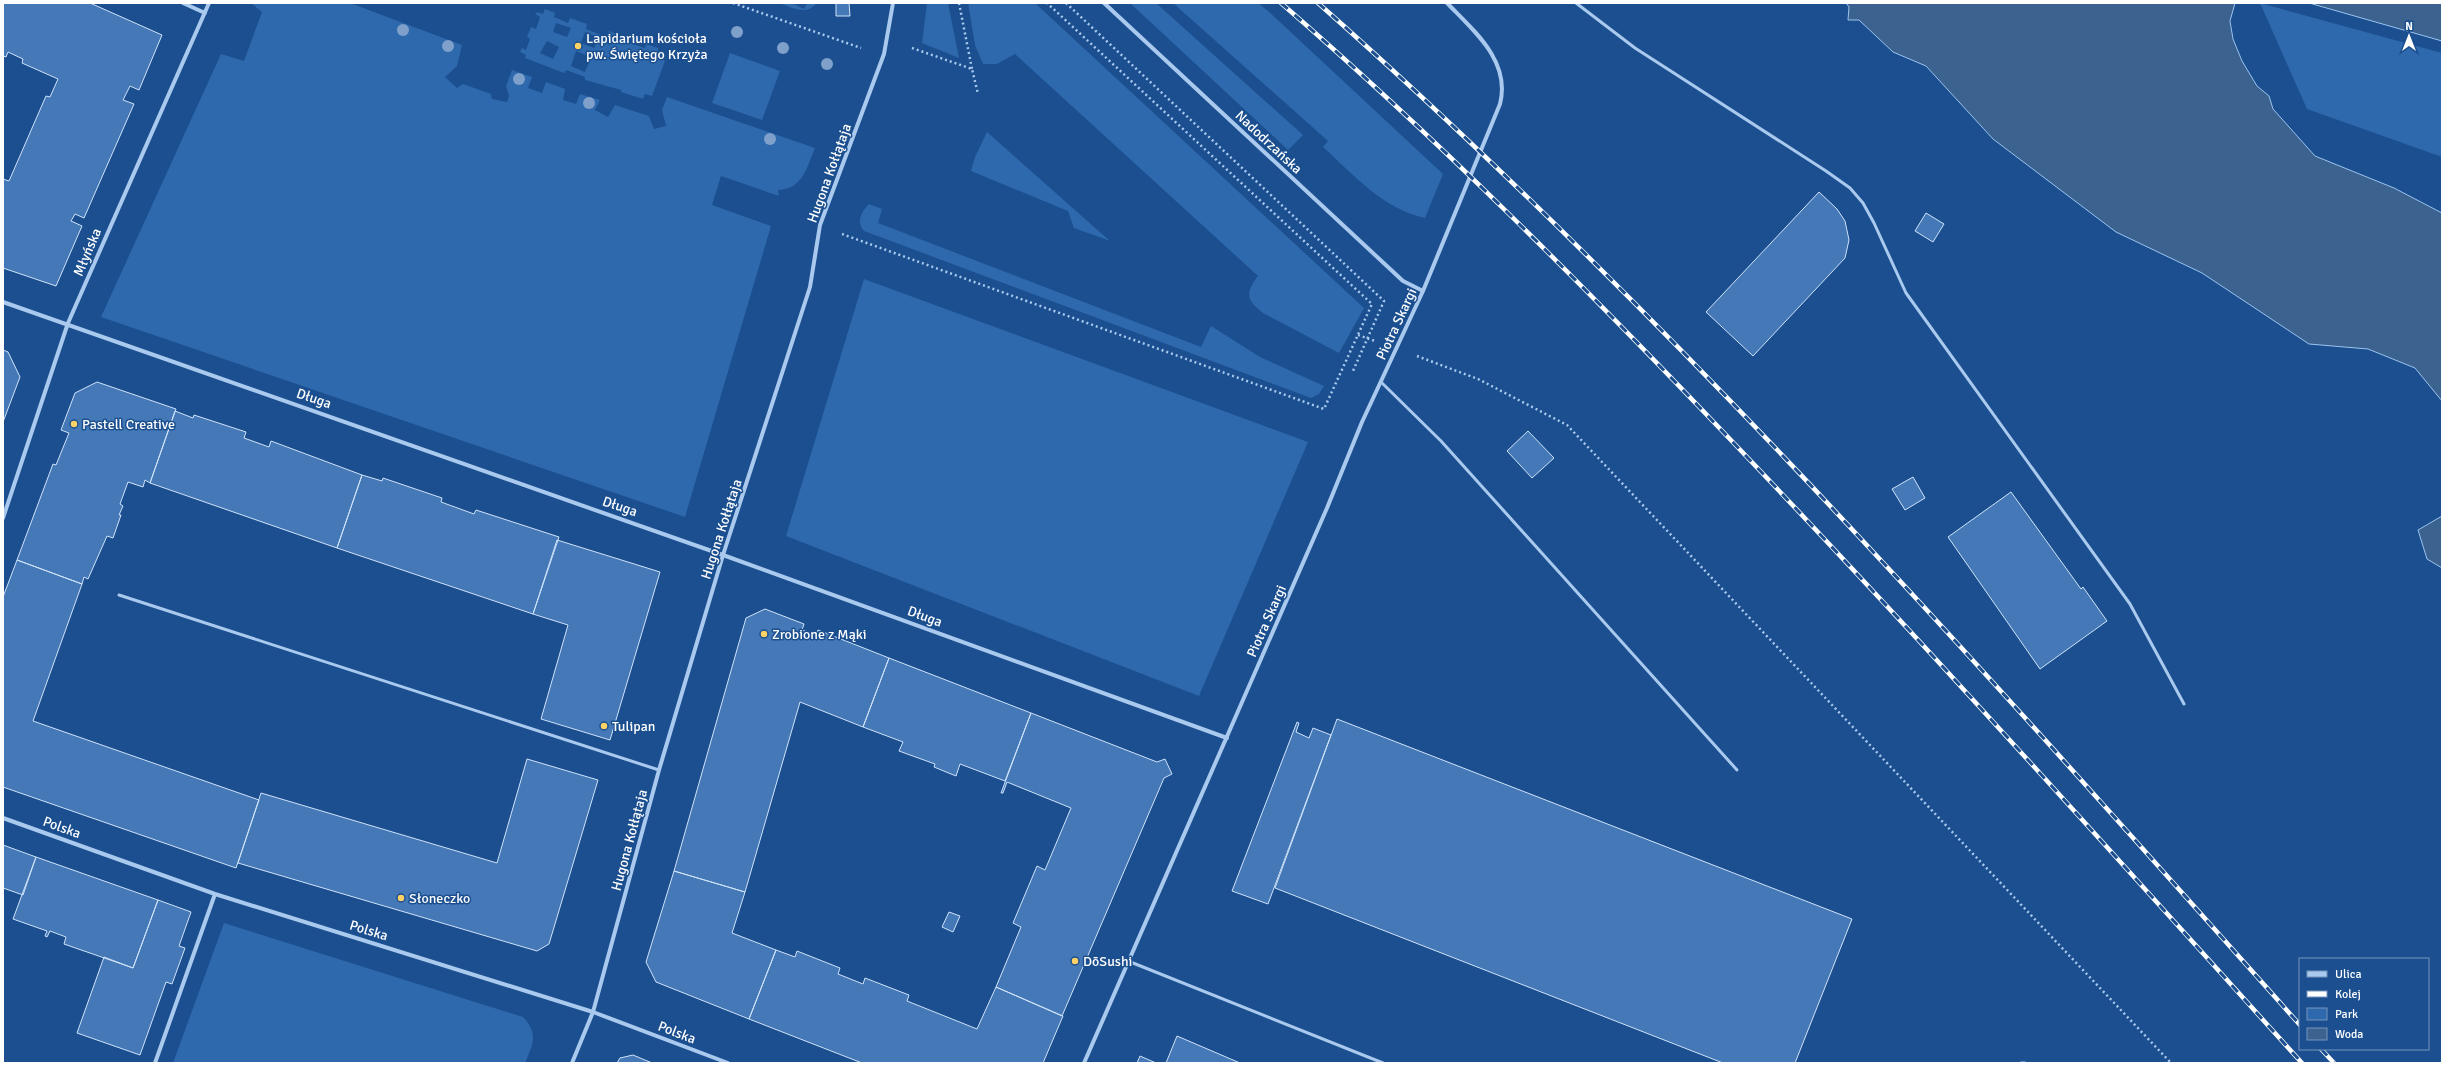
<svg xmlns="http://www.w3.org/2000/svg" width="2445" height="1066" font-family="Signika,sans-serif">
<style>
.green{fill:#2e69ad;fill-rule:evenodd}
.water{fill:#3c6290;stroke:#9cc4f0}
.building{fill:#4478b7;stroke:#cfe3fa}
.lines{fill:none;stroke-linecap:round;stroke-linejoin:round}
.path{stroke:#a9c9ee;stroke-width:2.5;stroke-dasharray:2 3;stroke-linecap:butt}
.lane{stroke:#a9c9ee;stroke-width:3}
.street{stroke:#a9c9ee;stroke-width:4}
.rail-casing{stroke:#fff;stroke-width:4.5}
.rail{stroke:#1b4f8f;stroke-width:3;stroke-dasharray:9;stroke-linecap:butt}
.tree{fill:#7ea0ca}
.poi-dot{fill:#ffd166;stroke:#1b4f8f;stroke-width:1.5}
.labels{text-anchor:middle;stroke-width:3;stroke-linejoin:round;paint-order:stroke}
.poi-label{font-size:14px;fill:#fff;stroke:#1b4f8f;text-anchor:start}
.street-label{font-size:14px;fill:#fff;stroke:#1b4f8f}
</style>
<rect width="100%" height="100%" fill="#1b4f8f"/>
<path class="green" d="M251 3H350L462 45 457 66 445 77 457 88 463 84 491 94 492 99 507 102 509 96 506 86 512 70 532 77 528 88 542 93 546 82 565 89 563 100 576 104 580 94 600 100 595 110 608 117 615 105 649 116 654 129 666 126 662 110 667 97 815 148C807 167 803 189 778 190L779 196 721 176 712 205 771 226 685 517 101 317 221 54 244 61 262 12Z
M779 3H792L804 9 807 3H817C805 16 794 8 779 3Z
M927 3H948L959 58 922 43Z
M968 3H1035L1364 308 1339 353 1263 313C1246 300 1245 293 1258 276L1015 54 997 64H983L975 45Z
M1130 3H1156L1303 135 1288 150Z
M1173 3H1258L1268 11 1443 174 1425 218C1383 209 1354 175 1323 147L1328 141Z
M2260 3 2442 53V157L2307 109Z
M545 9 555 13 554 17 568 23 570 18 587 24 586 29 606 37 609 31 627 38 626 42 645 48 646 44 658 48V57L665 61 652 96 645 94 643 99 621 92V90L585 80V77L566 70 564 73 525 58 526 55 520 52 522 48 526 50 530 39 527 37 531 27 536 29 540 17 535 14 537 12 543 14ZM556 23 571 28 567 37 553 32ZM585 32 599 37 594 48 581 43ZM547 41 559 47 553 59 540 53ZM576 51 591 57 585 72 571 66Z
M730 53 780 71 762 120 712 103Z
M987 132 1110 241 1074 228 1068 211 971 171 975 157Z
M869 204 882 209 878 223 1201 347 1211 326 1260 357 1324 386 1319 394 1311 398 1303 395 864 231C856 222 861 212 869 204Z
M864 279 1308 442 1199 696 786 536Z
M224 923 523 1017C539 1034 533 1044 525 1063H173Z"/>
<path class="water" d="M1846 3H2235L2230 21 2233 39 2242 61 2257 86 2269 96 2273 109 2315 156 2394 188 2442 213V401L2415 368 2368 349 2309 344 2202 273 2116 232 1993 139 1926 66 1893 52 1859 20H1848L1849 7Z
M2309 3H2442V41Z
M2442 516V568L2427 559 2418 530Z"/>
<path class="building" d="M3 3H90L162 35 139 90 130 86 123 100 134 104 84 218 75 214 71 221 82 226 56 286 3 268V179L9 181 46 96 50 97 58 79 22 63 23 59 8 52 6 57 3 56Z
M836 3H849L850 16H836Z
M1819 192 1837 209 1845 221 1849 240 1845 258 1753 356 1706 312Z
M1926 213 1944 224 1933 242 1915 231Z
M3 350 8 352 20 377 3 422Z
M97 382 176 409 150 483 145 480 143 487 128 482 120 504 123 506 119 515H121L113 538 107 536 88 579 84 577 82 584 17 560 53 464 56 465 69 433 61 430 75 393Z
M175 411 193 418 194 415 246 432 244 438 269 447 271 441 362 475 337 548 150 483Z
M1528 431 1554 458 1532 478 1507 451Z
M362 475 382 481 383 478 442 498 441 502 474 514 476 510 559 537 533 614 337 548Z
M1913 477 1925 498 1905 510 1892 489Z
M2011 492 2081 589 2083 587 2107 621 2040 669 1948 537Z
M557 540 660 572 610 740 541 719 568 625 533 614Z
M17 560 82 584 33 721 259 800 236 868 3 787V597Z
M765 609 804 624 802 630 816 635 818 630 889 658 863 727 800 702 745 892 674 871 746 618Z
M889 658 1031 713 1005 781 960 764 956 776 934 767 935 764 899 751 903 742 863 727Z
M1031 713 1157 762 1165 759 1172 774 1164 778 1062 1016 996 987 1021 927 1013 923 1037 866 1045 870 1071 808 1007 782 1003 793H1001Z
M1337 719 1852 919 1795 1063H1723L1275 888Z
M1297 722 1299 723 1296 732 1309 738 1313 728 1331 735 1268 904 1232 891Z
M527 759 598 780 549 944 537 951 238 863 261 793 497 863Z
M3 845 36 857 23 895 3 888Z
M36 857 158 900 133 968 64 944 66 937 50 931 47 937 45 936 47 931 13 919Z
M674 871 745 892 732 933 776 950 749 1019 656 982 646 962Z
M158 900 191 912 179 946 185 948 172 984 166 982 140 1055 77 1033 104 957 133 968Z
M949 912 960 916 953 932 942 927Z
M776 950 795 957 797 951 840 968 838 974 863 984 865 978 909 995 907 1001 977 1029 996 987 1063 1016 1043 1063H862L749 1019Z
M1177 1036 1240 1063H1166Z
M633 1055 652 1063H617L620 1058Z
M1140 1056 1156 1063H1137Z"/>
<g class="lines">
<path class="path" d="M733 3 861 48
M959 3 972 69
M1066 3 1384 301 1353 371
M912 48 972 69 978 94
M842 234 1324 409 1372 304 1047 3
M1358 335 1375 341
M1417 356 1478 379 1567 425 2171 1063"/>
<path class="lane" d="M1576 3 1635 48 1826 171 1850 188 1863 203 1874 223 1906 293 2130 604 2184 704
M1381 382 1441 441 1737 770
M119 595 659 770
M1128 961 1383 1063
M2021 1063H2025"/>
<path class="street" d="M183 3 205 13
M1104 3 1403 281 1423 291
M3 302 723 555 1227 738
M3 518 68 323 209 3
M3 818 215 894 593 1012 728 1063
M155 1063 215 894
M572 1063 593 1012 659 770 723 555 810 287 820 225 884 54 893 3
M1084 1063 1327 508 1362 422 1423 291 1500 104C1511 61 1474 31 1447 3"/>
<g class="rail-casing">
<path id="rail" d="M1281 3C1438 139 1584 286 1727 436 1923 641 2111 852 2302 1063
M1318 3C1671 315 1987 674 2300 1025
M2321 1049 2334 1063"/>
</g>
<use href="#rail" class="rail"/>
</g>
<g class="tree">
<circle cx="403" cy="30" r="6"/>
<circle cx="737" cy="32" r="6"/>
<circle cx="448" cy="46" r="6"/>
<circle cx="783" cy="48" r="6"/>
<circle cx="827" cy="64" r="6"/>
<circle cx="519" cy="79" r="6"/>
<circle cx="589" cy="103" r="6"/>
<circle cx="770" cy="139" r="6"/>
</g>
<g class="poi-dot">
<circle cx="578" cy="46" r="4"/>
<circle cx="74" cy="424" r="4"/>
<circle cx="764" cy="634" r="4"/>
<circle cx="604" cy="726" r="4"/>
<circle cx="401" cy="898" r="4"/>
<circle cx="1075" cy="961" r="4"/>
</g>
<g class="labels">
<g class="poi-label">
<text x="586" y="43">Lapidarium kościoła<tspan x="586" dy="16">pw. Świętego Krzyża</tspan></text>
<text x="82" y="429">Pastell Creative</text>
<text x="772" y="639">Zrobione z Mąki</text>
<text x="612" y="731">Tulipan</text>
<text x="409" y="903">Słoneczko</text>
<text x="1083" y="966">DōSushi</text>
</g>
<g class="street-label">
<text transform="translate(1269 142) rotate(43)" y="5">Nadodrzańska</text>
<text transform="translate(829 173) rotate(-70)" y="5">Hugona Kołłątaja</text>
<text transform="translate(87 252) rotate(-67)" y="5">Młyńska</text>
<text transform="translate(1396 324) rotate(-65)" y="5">Piotra Skargi</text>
<text transform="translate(314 398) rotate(19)" y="5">Długa</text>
<text transform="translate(620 506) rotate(19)" y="5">Długa</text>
<text transform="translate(721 529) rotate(-72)" y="5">Hugona Kołłątaja</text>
<text transform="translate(925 616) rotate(20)" y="5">Długa</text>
<text transform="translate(1266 621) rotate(-66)" y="5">Piotra Skargi</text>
<text transform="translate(62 827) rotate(20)" y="5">Polska</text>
<text transform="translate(629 840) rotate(-75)" y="5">Hugona Kołłątaja</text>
<text transform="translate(369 930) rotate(17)" y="5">Polska</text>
<text transform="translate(677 1032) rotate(21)" y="5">Polska</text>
</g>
</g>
<rect width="2445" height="1066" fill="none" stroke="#ffffff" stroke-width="8"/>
<rect x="2299" y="958" width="130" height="92" fill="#1b4f8f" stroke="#7695bc"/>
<rect x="2307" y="971" width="20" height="6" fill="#a9c9ee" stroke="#7695bc"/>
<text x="2335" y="978" font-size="12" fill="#ffffff">Ulica</text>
<rect x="2307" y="991" width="20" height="6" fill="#ffffff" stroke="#7695bc"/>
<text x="2335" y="998" font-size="12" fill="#ffffff">Kolej</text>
<rect x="2307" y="1008" width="20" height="12" fill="#2e69ad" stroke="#7695bc"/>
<text x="2335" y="1018" font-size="12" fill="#ffffff">Park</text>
<rect x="2307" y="1028" width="20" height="12" fill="#3c6290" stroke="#7695bc"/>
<text x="2335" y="1038" font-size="12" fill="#ffffff">Woda</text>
<g transform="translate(2409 36)" stroke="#1b4f8f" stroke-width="3" paint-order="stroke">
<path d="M0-3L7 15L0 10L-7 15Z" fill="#ffffff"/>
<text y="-6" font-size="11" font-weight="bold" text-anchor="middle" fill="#ffffff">N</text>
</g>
</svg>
